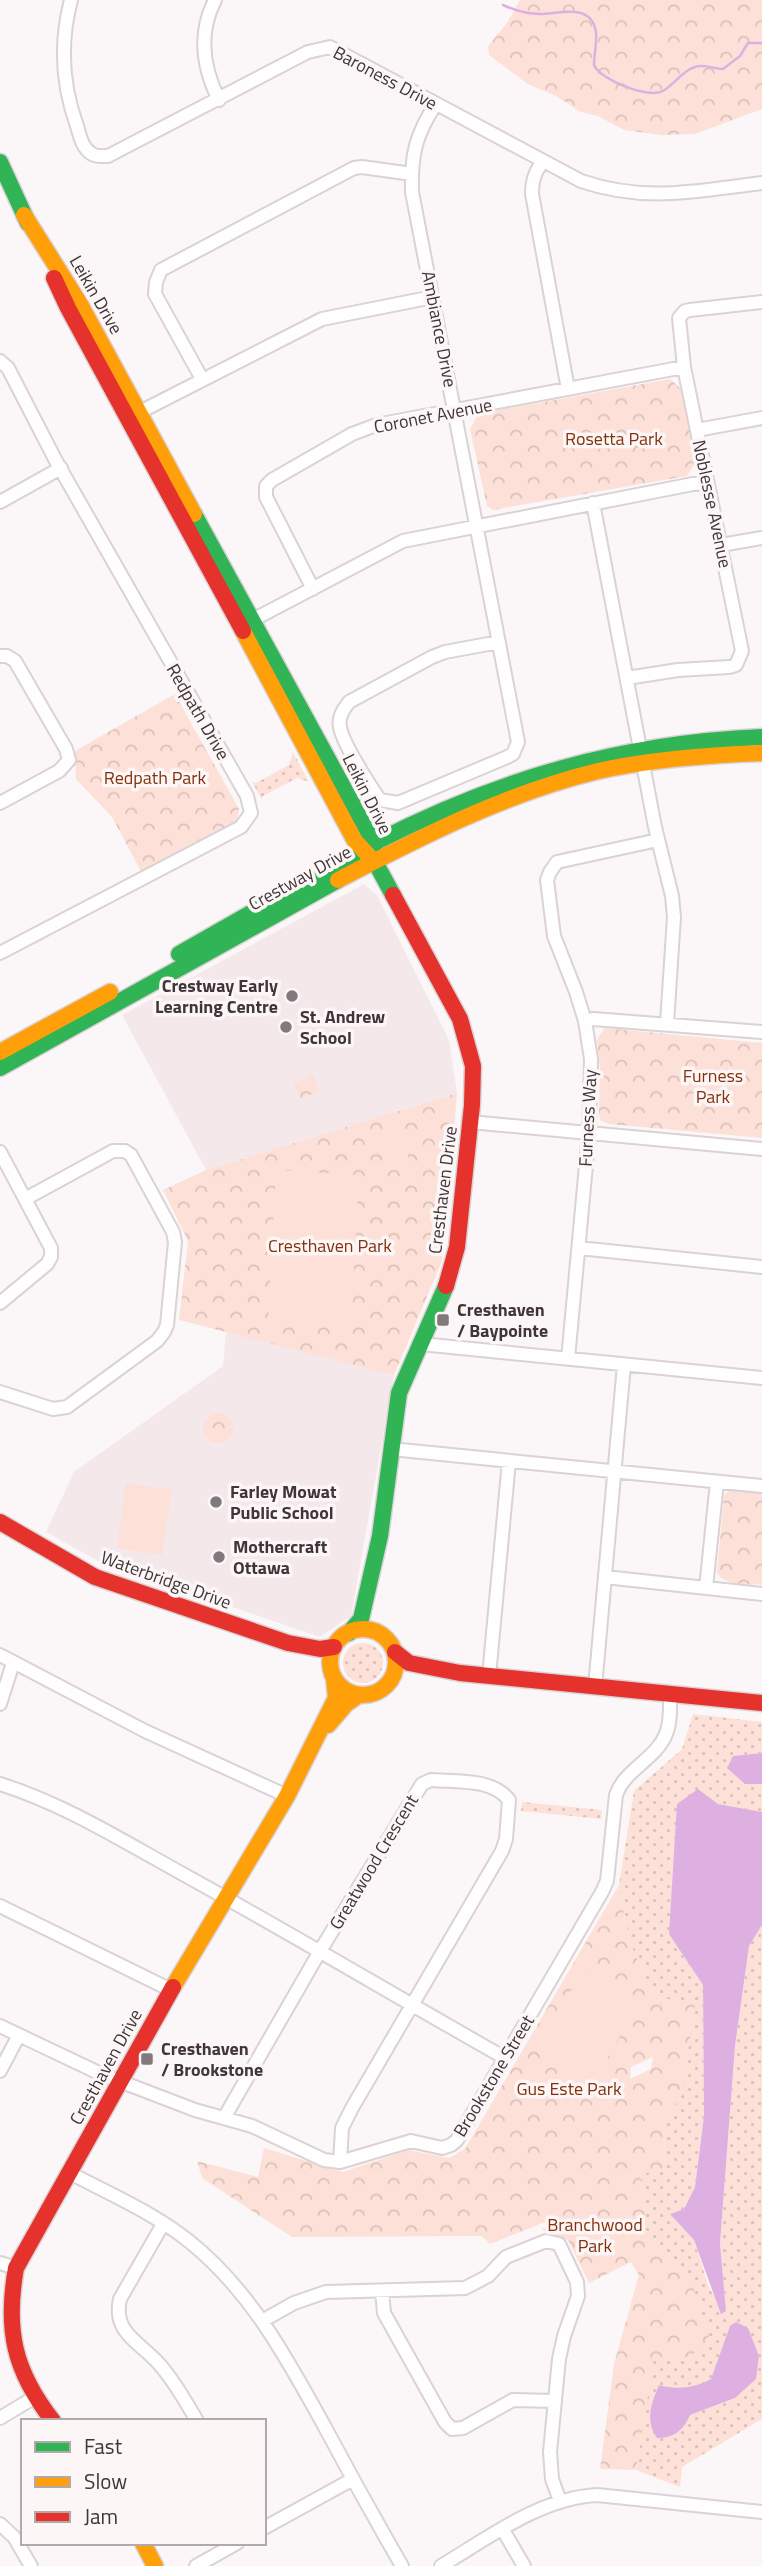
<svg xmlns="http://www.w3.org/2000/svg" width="762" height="2566" font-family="'Titillium Web',sans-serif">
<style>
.built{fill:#f4e8ea}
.grass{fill:url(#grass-dots);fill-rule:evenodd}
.forest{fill:url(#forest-crowns);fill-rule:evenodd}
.pitch{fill:#fde0d7}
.water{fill:#deb0e2}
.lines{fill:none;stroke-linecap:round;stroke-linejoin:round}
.stream{stroke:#deb0e2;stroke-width:2.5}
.street-casing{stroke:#dad2d4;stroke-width:16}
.fast-casing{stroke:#dad2d4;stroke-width:19}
.slow-casing{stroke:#dad2d4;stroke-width:19}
.jam-casing{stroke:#dad2d4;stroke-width:19}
.street{stroke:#fefefe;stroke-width:12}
.fast{stroke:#30b455;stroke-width:16}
.slow{stroke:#ff9f0a;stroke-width:16}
.jam{stroke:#e5322d;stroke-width:16}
.poi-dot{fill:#81797b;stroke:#fcf6f7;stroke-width:2.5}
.labels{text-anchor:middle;stroke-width:7;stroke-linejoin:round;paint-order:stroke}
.street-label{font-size:18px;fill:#403538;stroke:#fcf6f7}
.park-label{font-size:18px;fill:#84320b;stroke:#fcf6f7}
.poi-label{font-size:18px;font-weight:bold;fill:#403538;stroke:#fcf6f7;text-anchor:start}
</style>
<defs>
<pattern id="grass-dots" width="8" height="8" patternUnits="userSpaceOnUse" patternTransform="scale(1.75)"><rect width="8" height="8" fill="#fde0d7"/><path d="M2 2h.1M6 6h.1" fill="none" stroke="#dac1b9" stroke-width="1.8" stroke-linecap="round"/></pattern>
<pattern id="forest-crowns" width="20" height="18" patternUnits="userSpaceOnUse" patternTransform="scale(1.75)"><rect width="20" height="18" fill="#fde0d7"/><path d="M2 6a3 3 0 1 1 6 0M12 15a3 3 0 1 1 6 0" fill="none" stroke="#dac1b9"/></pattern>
</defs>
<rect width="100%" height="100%" fill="#fbf7f8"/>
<path class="built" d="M364 884 377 895 449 1040 457 1093 206 1170 122 1015Z
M226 1331 394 1375 351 1616 320 1637 98 1561 46 1532 74 1472 223 1366Z"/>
<path class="grass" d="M293 752 309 782 297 778 263 796 262 800 252 782 256 783 289 765Z
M343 1663a20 20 0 1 1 40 0a20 20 0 1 1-40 0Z
M693 1714 762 1722V1753L733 1756 745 1784H762V1812L718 1804 698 1789 669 1934 703 1985 704 2116 695 2187 684 2209 670 2214 694 2240 709 2288 726 2311 720 2243 735 2046 749 1946 762 1925V2419L682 2467 680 2487 636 2470 653 2358 691 2357V2280L646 2230 640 2174 665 2169 664 2121 682 2095 663 1998 661 2010 629 1941 619 1885 634 1791 682 1749ZM720 2357 735 2398 690 2415 659 2385C673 2389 700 2391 711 2379 715 2374 717 2363 720 2357Z
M522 1802 602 1810 601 1819 521 1811Z"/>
<path class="forest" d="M520 0H762V109L695 134 662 135 624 130 598 116 581 112 556 96 528 84 489 55 488 46 507 23Z
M670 379 680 388 697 460 687 476 493 510 487 506 470 429 478 414Z
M175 694 239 809 236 828 144 877 112 817 76 779 75 751Z
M605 1028 762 1043V1138L609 1124 601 1121 599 1114 600 1069 597 1039Z
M313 1075 319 1091 301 1099 293 1084Z
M457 1093 447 1219 442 1261 394 1375 179 1320 188 1241 163 1190 206 1170Z
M203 1428a15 15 0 1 1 30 0a15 15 0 1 1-30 0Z
M734 1488 762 1491V1585C748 1584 725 1586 717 1573L724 1496 728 1491Z
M619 1885 629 1941 660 2008 663 1998 695 2004 682 2095 664 2121 665 2169 640 2174 646 2230 691 2280 709 2336 691 2357 654 2358 636 2470 600 2469 614 2364 639 2275 631 2262 589 2283 568 2240 541 2229 553 2223H543L490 2244 482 2236 292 2237 202 2178 197 2161 258 2177 264 2148 343 2172 408 2150 449 2158 465 2149ZM653 2057 651 2069 630 2079 631 2067Z"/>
<path class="pitch" d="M386 1132 408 1133V1170H385Z
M276 1170 359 1175 351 1326 268 1322Z
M126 1483 172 1490 162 1555 117 1548Z
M583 1970 639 2002 594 2082 537 2050Z"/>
<path class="water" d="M762 1753V1784H745L727 1768 733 1756Z
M698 1789 718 1804 762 1812V1925L749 1946 735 2046 720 2243 726 2311 721 2314 694 2240 670 2214 684 2209 695 2187 704 2116 703 1985 669 1934 677 1804Z
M736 2322 748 2328 759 2356 756 2379 735 2398 690 2415C684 2430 674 2438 657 2438 645 2420 651 2404 659 2385 677 2390 695 2388 711 2379L730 2326Z"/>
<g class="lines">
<path class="stream" d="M503 5C514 10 528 14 540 14 559 14 591 2 596 32 597 43 594 55 594 65 600 80 649 99 663 91 675 84 685 67 700 66 707 65 715 69 723 69L740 56 748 43H762"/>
<g class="street-casing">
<path id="street" d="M71 0C60 42 62 85 77 126 80 136 82 148 92 154 97 157 103 156 108 156L308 52 330 47 581 181C646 203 696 191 762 183
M215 0C198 33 203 68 219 100
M436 104C415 135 411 156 412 192L518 742 513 754 505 758 398 803 380 800C370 786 342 742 340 727 338 717 343 710 349 702L432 657 445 652 499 642
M543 161C535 172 532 180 532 194L568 389
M0 361 8 368 56 461 247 796 251 813 241 827 0 953
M202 379 155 294 156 282 161 270 354 168 362 167 412 174
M132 416 322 319 433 297
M697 430 762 418
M0 502 61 468
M593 503 655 827 672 896 674 917 667 1023
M721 545 762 538
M313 589 266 497V486L272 480 352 434 376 425 684 367
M245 624 403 541 693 484 708 483
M0 656H7L15 661 66 749 69 760 59 771 0 803
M627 678 678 670 729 667 736 665 742 651 684 367 679 318 685 311 690 310 762 302
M585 1021 593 1019 762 1032
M470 1122 762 1149
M0 1152 51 1248V1257L47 1264 0 1303
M579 1248 762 1267
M421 1344 762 1378
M568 1359 589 1133 591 1059 585 1021 576 992 554 936 547 880 550 872 557 862 658 840
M0 1392 53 1409 67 1407 157 1341 164 1332 167 1325 175 1242 173 1232 131 1155 125 1151H113L25 1199
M391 1449 762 1486
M605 1577 762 1594
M706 1588 717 1482
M0 1655 145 1731 287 1796
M489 1676 509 1461
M595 1687 624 1365
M0 1704 13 1663
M0 1784C64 1804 123 1841 181 1873 290 1933 397 1997 505 2058
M0 1906 171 1990
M0 2026 101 2074 195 2110 252 2126 324 2160 340 2162 411 2141 442 2148 451 2145 457 2140 602 1892 607 1881 616 1795C625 1769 656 1759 666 1734 671 1722 670 1707 670 1694
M0 2071 19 2035
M224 2118 320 1951 422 1784 431 1780C456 1782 492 1778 509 1800L506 1839 502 1851 352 2108 342 2128 340 2162
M70 2173C110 2194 154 2213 190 2242 252 2292 289 2362 327 2431 351 2476 376 2521 402 2566
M163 2224 120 2299C112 2334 142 2343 160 2365 175 2382 186 2402 197 2421
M0 2263 16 2268
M382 2291 384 2313 445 2422 452 2429 463 2428 513 2400 555 2401
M262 2321 294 2303 326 2292 465 2288 488 2276 506 2257 546 2241 559 2244 577 2282 578 2296 564 2336 559 2359 550 2452 552 2479 560 2501
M0 2418 35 2397
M0 2524 14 2537 31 2566
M264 2528 353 2479
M503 2530 524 2566
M196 2566 237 2543
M441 2566C488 2538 540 2498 597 2495L762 2512"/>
</g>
<g class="fast-casing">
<path id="fast" d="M0 162 28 223
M194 514 369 834 373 843 374 860 393 895
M179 954C228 926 277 898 326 871 342 862 357 852 372 844 498 779 621 743 762 737
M0 1068 338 880
M349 1633 361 1619 380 1536 399 1393 446 1286"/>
</g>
<g class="slow-casing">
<path id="slow" d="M24 215 80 304 194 514
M243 631 355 841 369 856
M338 880C421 837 506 793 598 771 652 759 707 755 762 753
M0 1052 110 992
M330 1662a33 33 0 1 1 66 0a33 33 0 1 1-66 0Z
M328 1725 346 1704 359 1695
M173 1987 287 1796 336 1698 334 1678
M143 2543 155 2566"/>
</g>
<g class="jam-casing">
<path id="jam" d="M54 278 68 308 243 631
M393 895 460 1019 473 1066 472 1105 457 1247 446 1286
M0 1522 95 1577 288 1643 320 1649 334 1647
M395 1652 409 1663 460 1673 762 1703
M53 2421C14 2371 5 2330 16 2268L173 1987"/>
</g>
<use href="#street" class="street"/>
<use href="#fast" class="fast"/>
<use href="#slow" class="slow"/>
<use href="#jam" class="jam"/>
</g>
<g class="poi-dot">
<circle cx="292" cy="996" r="7"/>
<circle cx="286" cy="1027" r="7"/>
<rect x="436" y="1313" width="14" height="14" rx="3.5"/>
<circle cx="216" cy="1502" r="7"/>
<circle cx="219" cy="1557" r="7"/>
<rect x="140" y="2052" width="14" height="14" rx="3.5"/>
</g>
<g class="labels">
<g class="street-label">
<text transform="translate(385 78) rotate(28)" y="6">Baroness Drive</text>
<text transform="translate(96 295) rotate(60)" y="6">Leikin Drive</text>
<text transform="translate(439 329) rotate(79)" y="6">Ambiance Drive</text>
<text transform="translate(433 416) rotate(-11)" y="6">Coronet Avenue</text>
<text transform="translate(712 504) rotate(78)" y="6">Noblesse Avenue</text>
<text transform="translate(198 712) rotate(60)" y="6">Redpath Drive</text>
<text transform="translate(367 794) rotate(63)" y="6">Leikin Drive</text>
<text transform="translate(300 878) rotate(-29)" y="6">Crestway Drive</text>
<text transform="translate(588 1118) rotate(-87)" y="6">Furness Way</text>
<text transform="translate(443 1190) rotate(-83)" y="6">Cresthaven Drive</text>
<text transform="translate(166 1580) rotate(20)" y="6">Waterbridge Drive</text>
<text transform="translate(374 1862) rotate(-59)" y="6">Greatwood Crescent</text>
<text transform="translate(106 2067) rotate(-61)" y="6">Cresthaven Drive</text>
<text transform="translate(494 2076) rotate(-59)" y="6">Brookstone Street</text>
</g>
<g class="park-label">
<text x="614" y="445">Rosetta Park</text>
<text x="155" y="784">Redpath Park</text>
<text x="713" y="1082">Furness<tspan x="713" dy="21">Park</tspan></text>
<text x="330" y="1252">Cresthaven Park</text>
<text x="569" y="2095">Gus Este Park</text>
<text x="595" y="2231">Branchwood<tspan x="595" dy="21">Park</tspan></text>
</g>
<g class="poi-label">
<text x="278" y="992" text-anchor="end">Crestway Early<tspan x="278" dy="21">Learning Centre</tspan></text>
<text x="300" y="1023">St. Andrew<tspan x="300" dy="21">School</tspan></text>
<text x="457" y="1316">Cresthaven<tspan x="457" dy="21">/ Baypointe</tspan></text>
<text x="230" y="1498">Farley Mowat<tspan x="230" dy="21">Public School</tspan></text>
<text x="233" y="1553">Mothercraft<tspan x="233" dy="21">Ottawa</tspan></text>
<text x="161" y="2055">Cresthaven<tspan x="161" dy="21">/ Brookstone</tspan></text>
</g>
</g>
<rect x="21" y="2419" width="245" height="126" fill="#fcf6f7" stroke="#b1a9ab" stroke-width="2"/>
<rect x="35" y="2442" width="35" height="10" fill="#30b455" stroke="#b1a9ab" stroke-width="2"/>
<text x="84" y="2454" font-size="21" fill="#403538">Fast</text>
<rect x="35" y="2477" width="35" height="10" fill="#ff9f0a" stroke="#b1a9ab" stroke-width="2"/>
<text x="84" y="2489" font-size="21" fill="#403538">Slow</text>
<rect x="35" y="2512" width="35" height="10" fill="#e5322d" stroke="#b1a9ab" stroke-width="2"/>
<text x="84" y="2524" font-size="21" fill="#403538">Jam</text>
</svg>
